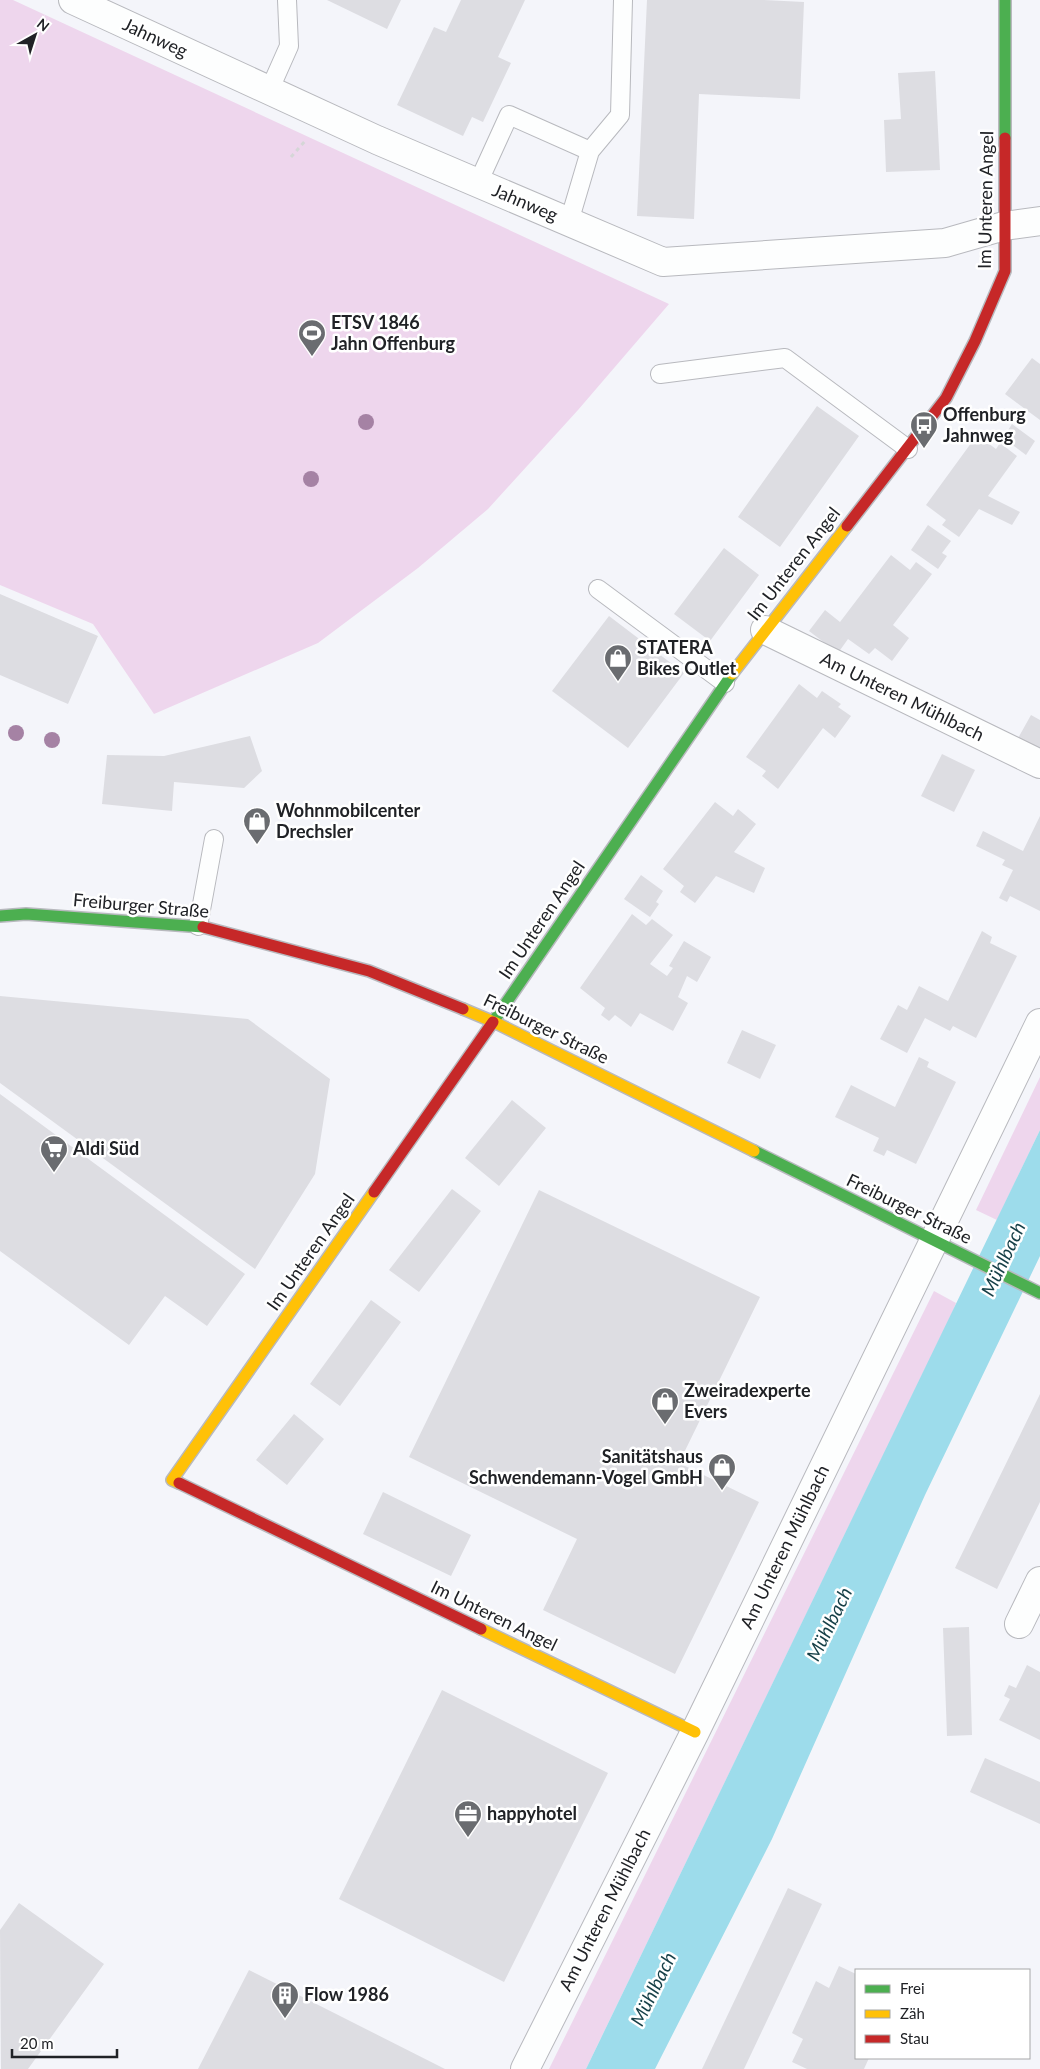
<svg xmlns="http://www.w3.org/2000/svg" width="1040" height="2069" font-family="Lato,sans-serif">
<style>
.green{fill:#eed6ed}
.water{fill:#9ddceb}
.building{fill:#dddde2}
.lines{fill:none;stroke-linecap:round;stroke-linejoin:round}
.lane-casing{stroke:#b8b9be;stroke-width:20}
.street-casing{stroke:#b8b9be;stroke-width:30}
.fast-casing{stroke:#b8b9be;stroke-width:14}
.slow-casing{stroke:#b8b9be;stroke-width:14}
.jam-casing{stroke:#b8b9be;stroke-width:14}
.path{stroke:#d5d6d7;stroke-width:3;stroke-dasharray:4 4;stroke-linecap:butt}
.lane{stroke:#fdfefe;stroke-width:18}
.street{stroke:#fdfefe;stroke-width:28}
.fast{stroke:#4caf50;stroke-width:11}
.slow{stroke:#ffc107;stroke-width:11}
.jam{stroke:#c62828;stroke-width:11}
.tree{fill:#a582a4}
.labels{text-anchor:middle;stroke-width:5;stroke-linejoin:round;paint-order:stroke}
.street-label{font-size:18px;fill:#202226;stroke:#fff}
.poi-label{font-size:18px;font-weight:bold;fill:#202226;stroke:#fff;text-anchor:start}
.water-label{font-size:19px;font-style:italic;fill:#153f47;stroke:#fff}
</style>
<rect width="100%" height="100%" fill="#f4f5fa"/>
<path class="green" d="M0 0H13L669 304 578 410 488 509 418 568 318 643 154 714 93 624 0 585Z
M1040 1077V1130L997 1220 976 1210Z
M934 1291 956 1303 953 1311 586 2069H549Z"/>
<path class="water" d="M1040 1130V1256L925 1495 772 1839 655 2069H586Z"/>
<path class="building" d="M327 0H401L387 29Z
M461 0H525L498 57 511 63 483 122 472 117 463 136 397 105 434 27 446 32Z
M647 0H764L804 2 800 99 699 94 694 219 637 216Z
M935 71 940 170 886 172 884 120 901 119 898 73Z
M1032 358 1040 364V420L1005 394Z
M817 406 859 436 780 547 738 517Z
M1012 424 1035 441 1026 455 1003 438Z
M977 435 996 449 1000 443 1017 456 988 496 1020 512 1012 525 979 509 959 537 942 525 946 520 926 505Z
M928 525 951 541 942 553 947 556 938 569 911 550Z
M724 548 759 575 710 641 674 614Z
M891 555 910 570 916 562 932 574 893 625 909 638 892 661 875 648 869 654 848 639 838 653 809 631 825 610 840 622Z
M0 594 98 636 68 704 0 675Z
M609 616 684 673 628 748 552 691Z
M799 684 817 698 822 691 841 704 838 707 851 716 835 738 823 728 778 789 762 776 766 771 746 757Z
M1031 715 1040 720V752L1017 740Z
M250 736 262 771 244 788 174 782 172 811 102 804 107 755 164 756Z
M942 754 975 770 954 812 921 796Z
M715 802 733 816 738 809 756 824 734 852 765 868 754 893 716 876 695 903 680 892 684 886 663 869Z
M1040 816V911L1010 896 1007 902 999 898 1013 870 1002 865 1005 860 976 846 983 831 1023 851Z
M641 875 663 891 656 902 659 904 650 917 624 899Z
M632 914 646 925 652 919 673 935 650 964 667 976 673 968 669 966 684 941 711 957 697 982 687 976 678 997 688 1003 673 1031 640 1013 631 1027 615 1015 609 1021 601 1015 605 1008 580 988Z
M982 931 992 937 990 943 1017 956 976 1038 953 1026 950 1031 925 1018 907 1053 880 1039 898 1005 907 1010 919 986 948 1001Z
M0 996 248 1019 330 1079 315 1174 255 1269 0 1083Z
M742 1030 776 1045 760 1079 727 1063Z
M919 1057 929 1062 927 1067 956 1082 916 1164 887 1150 884 1156 873 1151 879 1138 835 1117 851 1085 895 1107Z
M0 1094 245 1274 207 1326 165 1296 129 1345 0 1251Z
M512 1100 546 1128 499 1186 465 1158Z
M452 1189 481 1211 419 1292 389 1270Z
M539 1190 760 1297 679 1463 759 1502 675 1674 543 1610 577 1539 409 1457Z
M371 1300 401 1322 340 1406 310 1384Z
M1040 1394V1502L997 1589 955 1568Z
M294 1414 324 1439 287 1485 256 1460Z
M383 1492 471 1535 451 1576 363 1534Z
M969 1627 972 1735 947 1736 943 1628Z
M1027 1665 1040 1672V1740L999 1720 1010 1699 1004 1696 1009 1685 1016 1688Z
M442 1690 608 1773 504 1982 339 1899Z
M985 1758 1040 1782V1824L970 1792Z
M788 1888 822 1904 744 2069H702Z
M19 1903 104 1964 28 2069H1L0 1930Z
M839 1966 856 1974V2058H869L864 2069H807L792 2062 803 2039 792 2033 816 1981 829 1988Z
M249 1970 445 2069H198Z"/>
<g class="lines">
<g class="lane-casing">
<path id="lane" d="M269 91 289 46 287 0
M590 151 620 115 623 0
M478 183 509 115 590 151 569 222
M660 374 785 358 908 449
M598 589 725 683
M198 926 214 839"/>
</g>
<g class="street-casing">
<path id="street" d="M73 0 377 140 663 262 945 243 1004 226 1040 221
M765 630 1040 764
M1019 1624 1040 1581
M525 2069 695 1732 1040 1023"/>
</g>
<g class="fast-casing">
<path id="fast" d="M1005 0V138
M0 916 26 914 203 927
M493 1022 732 674
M754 1151 1040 1293"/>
</g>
<g class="slow-casing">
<path id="slow" d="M732 674 847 526
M463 1009 494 1022 754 1151
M179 1483 172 1480 374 1192
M481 1629 695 1732"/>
</g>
<g class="jam-casing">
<path id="jam" d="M847 526 946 398 975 341 1005 271V138
M203 927 369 971 463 1009
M374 1192 493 1022
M179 1483 481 1629"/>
</g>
<path class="path" d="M291 157 305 141"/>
<use href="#lane" class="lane"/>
<use href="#street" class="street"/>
<use href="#fast" class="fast"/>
<use href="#slow" class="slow"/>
<use href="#jam" class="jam"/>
</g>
<g class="tree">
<circle cx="366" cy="422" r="8"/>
<circle cx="311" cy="479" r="8"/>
<circle cx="16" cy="733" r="8"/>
<circle cx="52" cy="740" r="8"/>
</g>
<defs>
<g id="stadium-pin" transform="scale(1.4375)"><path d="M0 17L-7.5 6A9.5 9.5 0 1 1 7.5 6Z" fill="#6a6c70" stroke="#fff"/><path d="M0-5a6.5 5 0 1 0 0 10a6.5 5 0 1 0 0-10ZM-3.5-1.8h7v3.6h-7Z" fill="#fff"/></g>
<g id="bus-pin" transform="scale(1.4375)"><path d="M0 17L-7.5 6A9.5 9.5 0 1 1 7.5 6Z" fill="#6a6c70" stroke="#fff"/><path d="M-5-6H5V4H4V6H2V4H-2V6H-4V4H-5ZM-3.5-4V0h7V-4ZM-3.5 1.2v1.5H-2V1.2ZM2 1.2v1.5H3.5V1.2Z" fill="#fff"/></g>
<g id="shop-pin" transform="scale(1.4375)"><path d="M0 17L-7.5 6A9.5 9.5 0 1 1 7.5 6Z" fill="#6a6c70" stroke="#fff"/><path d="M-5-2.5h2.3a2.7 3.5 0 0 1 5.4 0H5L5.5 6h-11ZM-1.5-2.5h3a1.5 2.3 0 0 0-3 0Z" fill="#fff"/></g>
<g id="supermarket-pin" transform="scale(1.4375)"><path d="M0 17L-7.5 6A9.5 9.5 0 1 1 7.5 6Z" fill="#6a6c70" stroke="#fff"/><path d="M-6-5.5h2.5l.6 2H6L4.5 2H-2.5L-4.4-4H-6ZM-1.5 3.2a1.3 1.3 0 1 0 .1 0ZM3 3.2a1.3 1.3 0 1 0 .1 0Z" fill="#fff"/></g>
<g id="office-pin" transform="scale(1.4375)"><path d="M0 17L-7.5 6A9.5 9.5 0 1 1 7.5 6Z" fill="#6a6c70" stroke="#fff"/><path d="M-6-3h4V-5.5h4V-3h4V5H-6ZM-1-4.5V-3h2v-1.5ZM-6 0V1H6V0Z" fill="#fff"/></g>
<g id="building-pin" transform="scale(1.4375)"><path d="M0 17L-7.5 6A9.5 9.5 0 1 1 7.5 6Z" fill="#6a6c70" stroke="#fff"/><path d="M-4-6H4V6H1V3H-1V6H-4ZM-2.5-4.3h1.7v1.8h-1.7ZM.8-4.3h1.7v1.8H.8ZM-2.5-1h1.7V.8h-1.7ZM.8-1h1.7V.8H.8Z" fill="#fff"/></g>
</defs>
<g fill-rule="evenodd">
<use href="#stadium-pin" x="312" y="333"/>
<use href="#bus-pin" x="924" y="425"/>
<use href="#shop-pin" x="618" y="658"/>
<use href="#shop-pin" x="257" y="821"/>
<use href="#supermarket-pin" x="54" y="1149"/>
<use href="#shop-pin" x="665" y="1401"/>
<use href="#shop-pin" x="722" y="1467"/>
<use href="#office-pin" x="468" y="1814"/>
<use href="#building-pin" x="285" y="1995"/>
</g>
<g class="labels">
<g class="street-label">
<text transform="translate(155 38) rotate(25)" y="6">Jahnweg</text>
<text transform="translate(986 200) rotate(-89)" y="6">Im Unteren Angel</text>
<text transform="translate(525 203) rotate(23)" y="6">Jahnweg</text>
<text transform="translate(794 564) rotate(-52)" y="6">Im Unteren Angel</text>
<text transform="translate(902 697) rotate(26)" y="6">Am Unteren Mühlbach</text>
<text transform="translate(141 906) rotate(5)" y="6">Freiburger Straße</text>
<text transform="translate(542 920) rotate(-56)" y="6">Im Unteren Angel</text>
<text transform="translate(546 1029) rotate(26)" y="6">Freiburger Straße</text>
<text transform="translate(909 1209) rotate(26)" y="6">Freiburger Straße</text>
<text transform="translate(311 1252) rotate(-55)" y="6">Im Unteren Angel</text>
<text transform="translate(785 1547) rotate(-64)" y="6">Am Unteren Mühlbach</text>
<text transform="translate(494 1616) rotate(26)" y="6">Im Unteren Angel</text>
<text transform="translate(605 1910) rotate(-63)" y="6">Am Unteren Mühlbach</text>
</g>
<g class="poi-label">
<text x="331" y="329">ETSV 1846<tspan x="331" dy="21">Jahn Offenburg</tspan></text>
<text x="943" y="421">Offenburg<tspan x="943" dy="21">Jahnweg</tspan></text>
<text x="637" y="654">STATERA<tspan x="637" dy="21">Bikes Outlet</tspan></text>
<text x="276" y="817">Wohnmobilcenter<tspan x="276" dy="21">Drechsler</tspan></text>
<text x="73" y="1155">Aldi Süd</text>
<text x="684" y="1397">Zweiradexperte<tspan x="684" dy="21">Evers</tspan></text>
<text x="703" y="1463" text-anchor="end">Sanitätshaus<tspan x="703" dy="21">Schwendemann-Vogel GmbH</tspan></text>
<text x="487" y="1820">happyhotel</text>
<text x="304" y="2001">Flow 1986</text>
</g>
<g class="water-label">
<text transform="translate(1003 1259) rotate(-65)" y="7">Mühlbach</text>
<text transform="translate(829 1624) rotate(-64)" y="7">Mühlbach</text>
<text transform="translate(653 1989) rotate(-64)" y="7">Mühlbach</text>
</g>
</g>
<rect x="855" y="1969" width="175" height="90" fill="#ffffff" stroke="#a6a7a8"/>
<rect x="865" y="1985" width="25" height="8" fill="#4caf50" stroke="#a6a7a8"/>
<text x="900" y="1994" font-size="15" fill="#202226">Frei</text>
<rect x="865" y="2010" width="25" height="8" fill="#ffc107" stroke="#a6a7a8"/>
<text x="900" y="2019" font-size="15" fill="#202226">Zäh</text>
<rect x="865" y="2035" width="25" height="8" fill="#c62828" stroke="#a6a7a8"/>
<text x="900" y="2044" font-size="15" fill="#202226">Stau</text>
<g transform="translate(35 35) rotate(39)" stroke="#ffffff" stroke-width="4" paint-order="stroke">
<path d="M0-4L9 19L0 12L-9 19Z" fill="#202226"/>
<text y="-8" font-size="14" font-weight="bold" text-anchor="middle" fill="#202226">N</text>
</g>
<path d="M12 2049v8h105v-8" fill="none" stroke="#202226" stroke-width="2.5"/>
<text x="20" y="2049" font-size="15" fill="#202226" stroke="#ffffff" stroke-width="4" paint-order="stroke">20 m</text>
</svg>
